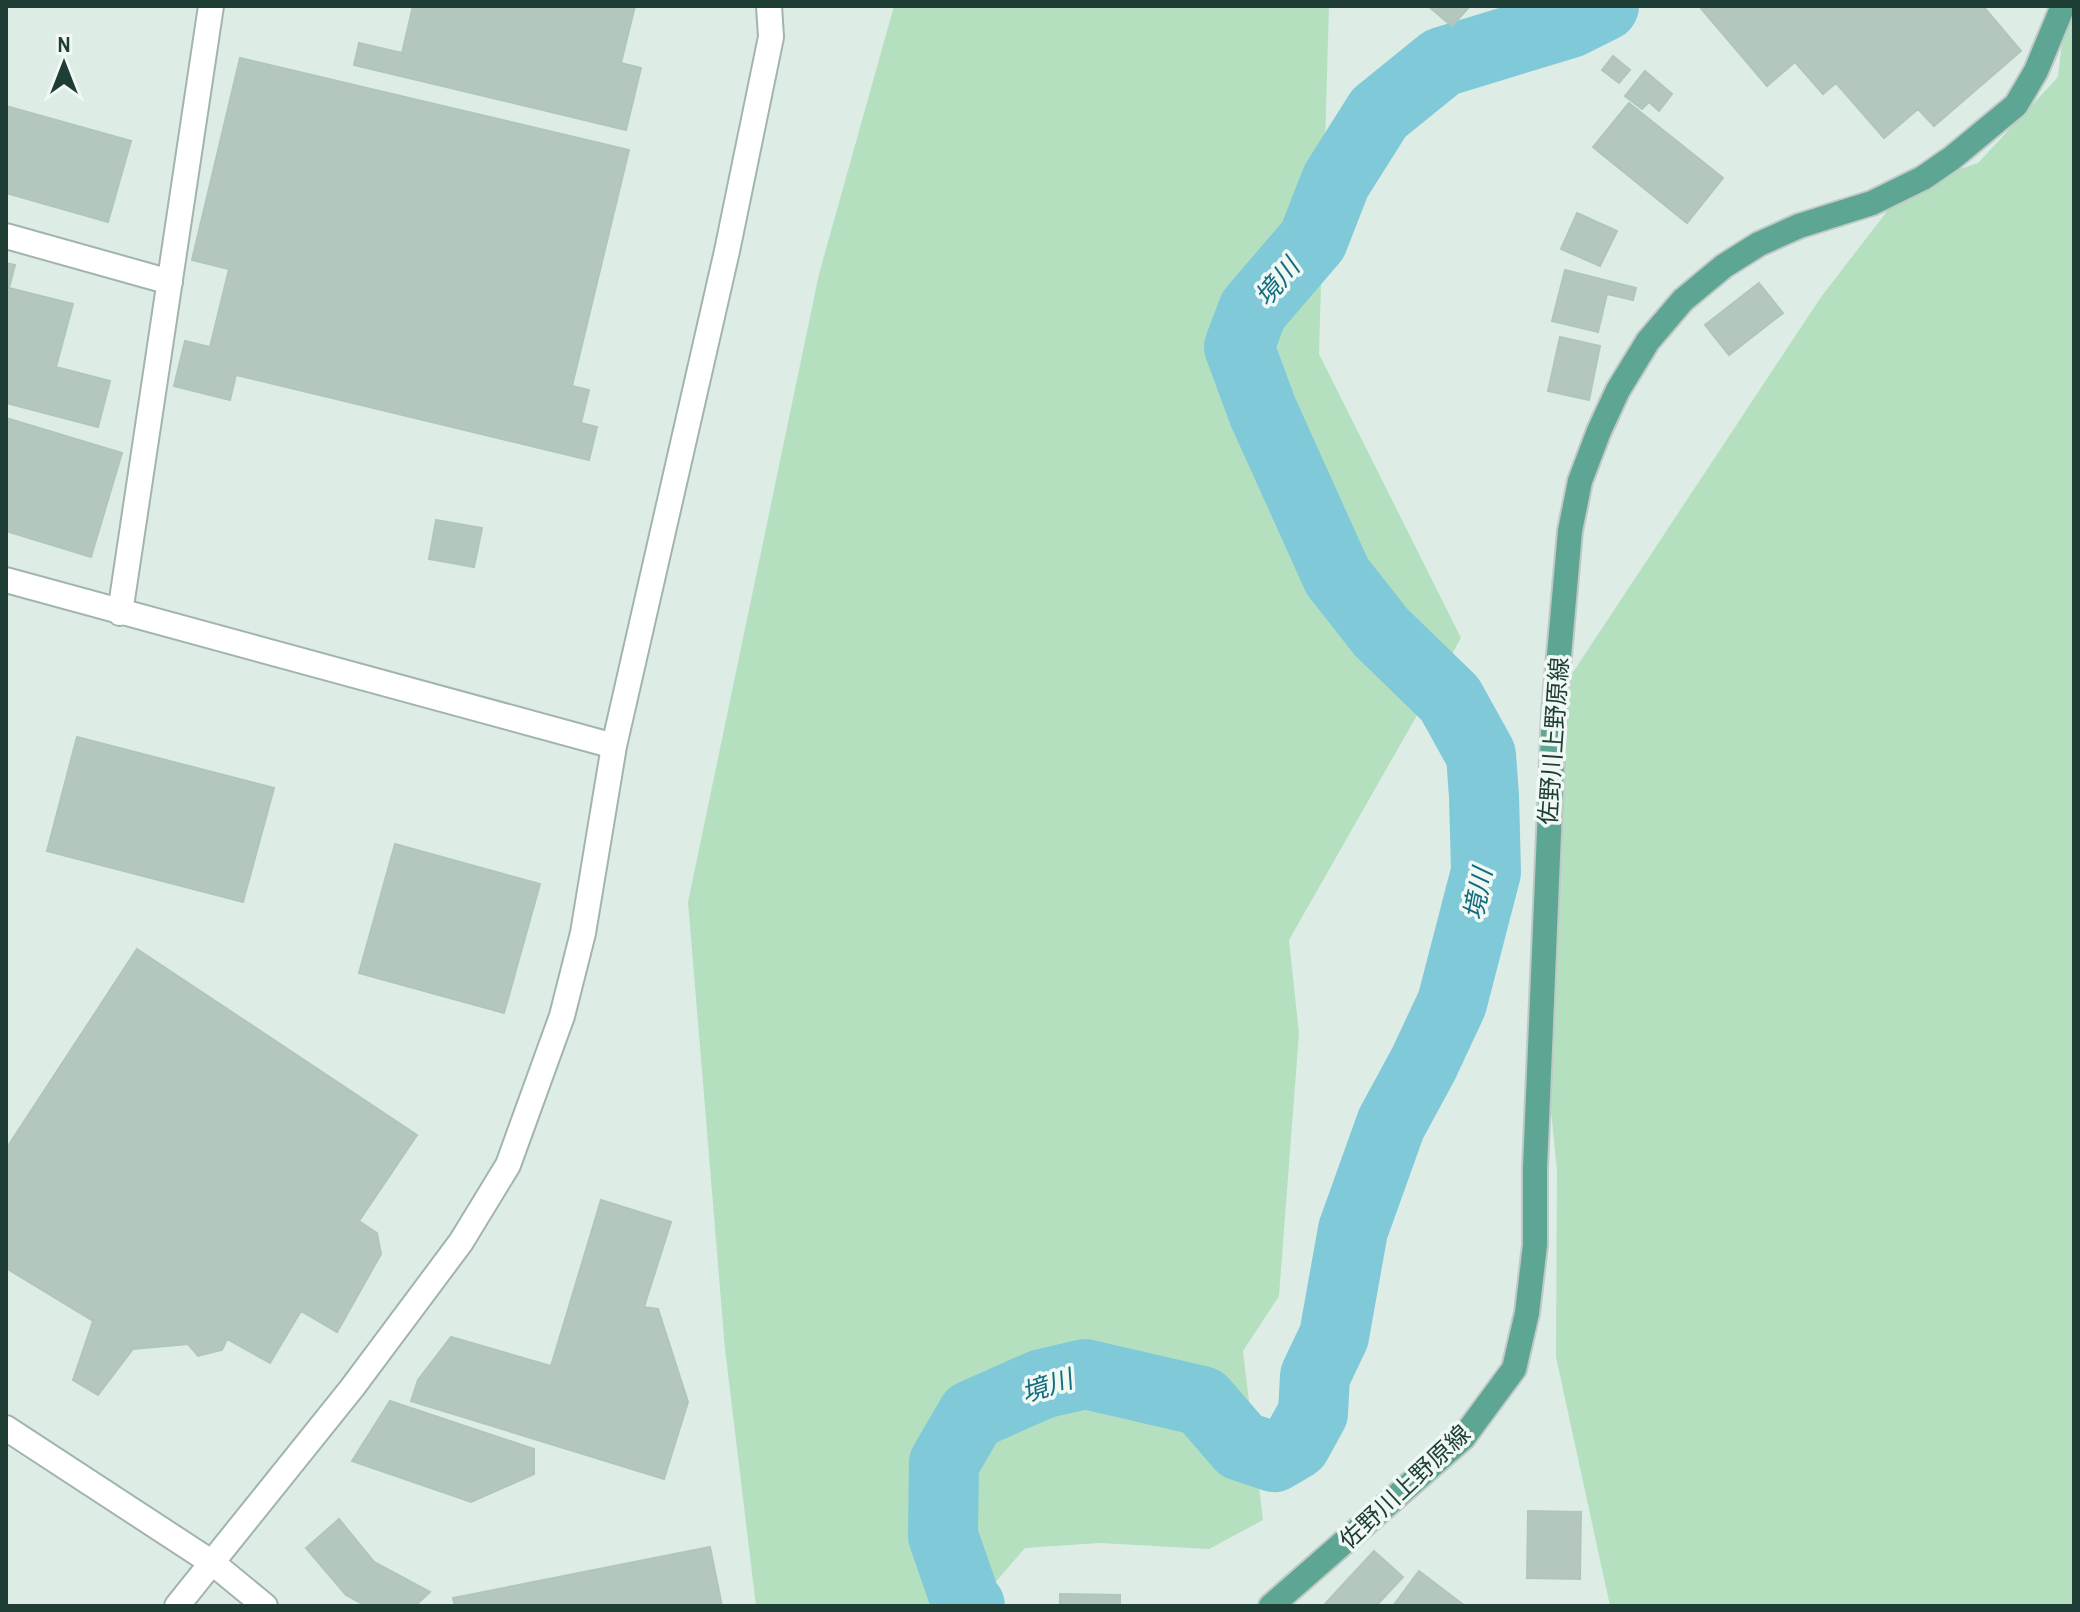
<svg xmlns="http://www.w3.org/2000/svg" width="2080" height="1612" font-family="'Archivo Narrow','Noto Sans JP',sans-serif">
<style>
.green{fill:#b4e0c0}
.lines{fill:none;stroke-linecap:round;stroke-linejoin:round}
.river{stroke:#7fc9d8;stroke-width:70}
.building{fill:#b3c7bf;stroke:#b0c6bd;stroke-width:2}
.minor-casing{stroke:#a1b4ad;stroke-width:28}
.major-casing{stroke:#c0c9c6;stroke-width:28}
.minor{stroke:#fff;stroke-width:24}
.major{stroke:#5da694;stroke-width:24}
.labels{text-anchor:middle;stroke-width:7;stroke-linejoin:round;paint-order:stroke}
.street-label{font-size:24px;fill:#1e3d35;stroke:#eff8f3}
.water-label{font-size:26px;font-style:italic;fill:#126c7f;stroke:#eff8f3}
</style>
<rect width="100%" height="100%" fill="#deece6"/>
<path class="green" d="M894 6H1329L1319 354 1461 638 1289 940 1299 1033 1279 1296 1243 1351 1263 1520 1209 1549 1100 1543 1025 1548 975 1606H756L725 1349 688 902 819 274Z
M2066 6H2074V1606H1610L1556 1357 1557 1171 1539 988 1550 707 1821 297 1905 188 1978 163 2058 77Z"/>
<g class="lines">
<path class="river" d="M970 1606 966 1602 943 1536 944 1463 972 1415 1042 1384 1085 1374 1202 1401 1241 1446 1274 1457 1296 1444 1313 1413 1315 1376 1334 1336 1353 1230 1391 1124 1424 1063 1452 1003 1486 872 1484 796 1481 755 1450 699 1381 632 1337 576 1263 412 1239 347 1253 310 1313 240 1336 181 1379 113 1442 62 1570 23 1604 6"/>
</g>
<path class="building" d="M413 6H635L621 63 641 68 626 130 354 65 359 43 402 53Z
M1428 6H1470L1452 26Z
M1699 6H1983L2021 51 1934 126 1918 109 1884 138 1836 83 1823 94 1795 62 1767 86Z
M1613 56 1630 70 1619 83 1602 70Z
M240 58 629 150 572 386 589 390 581 423 597 427 589 460 236 375 230 400 174 386 185 341 210 347 229 269 192 260Z
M1645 71 1672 94 1659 111 1649 102 1642 109 1625 96Z
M1629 103 1723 178 1687 223 1593 147Z
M6 106 131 141 108 222 6 193Z
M1577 213 1617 231 1600 266 1561 249Z
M6 263 15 265 9 288 73 304 56 367 110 381 98 427 6 403Z
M1565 270 1636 288 1633 300 1607 294 1598 332 1552 321Z
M1759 283 1783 313 1729 355 1705 325Z
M1560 337 1600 346 1589 400 1548 391Z
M6 418 122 453 91 557 6 531Z
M436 520 482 528 474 567 429 559Z
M77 737 274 788 243 902 47 851Z
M395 844 540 884 504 1013 359 973Z
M137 949 417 1135 359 1221 377 1233 381 1254 337 1332 301 1311 270 1363 227 1339 222 1350 198 1356 188 1344 133 1349 98 1395 73 1380 93 1321 6 1268V1149Z
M601 1200 671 1222 644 1307 658 1309 688 1402 664 1479 411 1401 418 1380 451 1337 551 1366Z
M390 1401 534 1449V1474L471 1502 352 1461Z
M1528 1511 1581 1512 1580 1579 1527 1578Z
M339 1519 374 1562 430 1592 415 1606H366L346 1595 306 1548Z
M710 1547 722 1606H455L453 1598Z
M1374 1551 1403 1577 1376 1606H1323Z
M1419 1571 1465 1606H1393Z
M1060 1594 1120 1595V1606H1060Z"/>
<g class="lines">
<g class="minor-casing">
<path id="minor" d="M6 236 170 282
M6 580 614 746
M120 613 211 6
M6 1428 214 1564 265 1606
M177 1606 352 1388 461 1242 508 1165 562 1016 583 933 614 746 727 251 771 37 769 6"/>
</g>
<g class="major-casing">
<path id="major" d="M1271 1606 1463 1438 1514 1369 1527 1313 1535 1245V1168L1554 712 1570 531 1580 481 1599 431 1618 390 1648 341 1683 300 1724 266 1759 244 1799 226 1872 203 1923 178 1952 158 2016 105 2036 71 2063 6"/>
</g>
<use href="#minor" class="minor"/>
<use href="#major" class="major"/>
</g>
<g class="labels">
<g class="street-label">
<text transform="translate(1554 741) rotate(-86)" y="8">佐野川上野原線</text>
<text transform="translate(1405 1487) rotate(-43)" y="8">佐野川上野原線</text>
</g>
<g class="water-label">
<text transform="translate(1277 282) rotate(-50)" y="9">境川</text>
<text transform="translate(1478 894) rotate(-79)" y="9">境川</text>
<text transform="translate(1047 1386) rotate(-18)" y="9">境川</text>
</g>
</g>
<rect width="2080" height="1612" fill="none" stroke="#1e3d35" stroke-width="16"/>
<g transform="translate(64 64)" stroke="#eff8f3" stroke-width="6" paint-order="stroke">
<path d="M0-6L14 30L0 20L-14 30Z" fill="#1e3d35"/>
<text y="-12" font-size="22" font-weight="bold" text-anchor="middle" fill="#1e3d35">N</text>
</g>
</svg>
